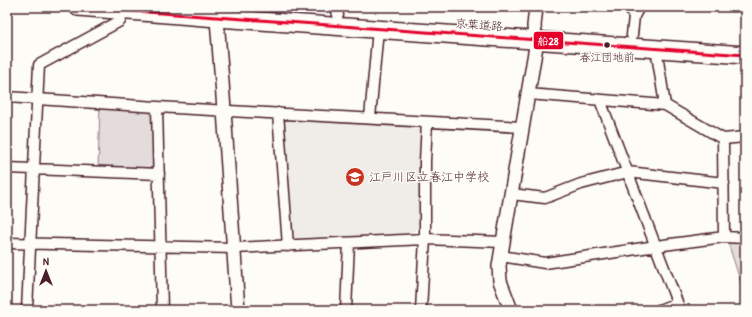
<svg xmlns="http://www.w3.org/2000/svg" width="752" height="317" font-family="'Patrick Hand','Klee One',sans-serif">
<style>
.built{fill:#f0ece8}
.green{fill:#e3dcda;stroke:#967e82}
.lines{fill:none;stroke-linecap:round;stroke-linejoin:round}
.minor-casing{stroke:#4a1f2b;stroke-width:13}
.tertiary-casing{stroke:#4a1f2b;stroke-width:16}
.trunk-casing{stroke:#4a1f2b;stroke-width:20}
.minor{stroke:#fdfcf7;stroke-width:10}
.tertiary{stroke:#fdfcf7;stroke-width:13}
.trunk{stroke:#fdfcf7;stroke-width:17}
.bus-1-casing{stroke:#fdfcf7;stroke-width:6}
.bus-1{stroke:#e4002b;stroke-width:3}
.bus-dot{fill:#4a1f2b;stroke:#fdfcf7;stroke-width:1.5}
.labels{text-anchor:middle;stroke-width:3;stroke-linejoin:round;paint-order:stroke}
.bus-label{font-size:11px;fill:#4a1f2b;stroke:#fdfcf7}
.street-label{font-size:12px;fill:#4a1f2b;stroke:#fdfcf7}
.poi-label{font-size:12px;fill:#4a1f2b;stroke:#fdfcf7;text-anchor:start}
.line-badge{stroke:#fdfcf7;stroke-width:1.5}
.badge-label{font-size:11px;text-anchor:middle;font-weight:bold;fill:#fff}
</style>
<rect width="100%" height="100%" fill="#fdfcf7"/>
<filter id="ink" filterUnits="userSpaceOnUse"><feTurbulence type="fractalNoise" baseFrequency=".025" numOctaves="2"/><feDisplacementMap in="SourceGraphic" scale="8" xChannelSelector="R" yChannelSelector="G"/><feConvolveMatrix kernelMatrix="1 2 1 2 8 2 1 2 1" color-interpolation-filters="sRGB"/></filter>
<g filter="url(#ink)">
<path class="built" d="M284 119 418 125 422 129 421 224 409 236 294 240Z"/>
<path class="green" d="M100 105 155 109 156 170 98 169Z
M727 239 745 241V296Z"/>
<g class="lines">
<g class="minor-casing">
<path id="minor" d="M336 7 338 15
M628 7 634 16 632 35
M634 16 639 7
M656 48 665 105
M528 94 665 105 723 139 724 237
M7 97 157 107 522 127
M600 100 680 310
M157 107 162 310
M278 113 288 246
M370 118 378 29
M723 139 745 137
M7 168 159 174
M511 194 545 198 581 184 628 172 724 183
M7 243 234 248 425 239 503 242
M501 256 545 263 656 246 724 237 745 238
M27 310 39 65 120 21 124 10
M346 310 349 243
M421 310 425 239V161L427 122
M659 310 677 303"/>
</g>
<g class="tertiary-casing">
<path id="tertiary" d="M216 7 222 82 238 310
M511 310 500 281 499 266 536 46 534 26 536 7"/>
</g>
<g class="trunk-casing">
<path id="trunk" d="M78 7 217 18 745 55"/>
</g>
<use href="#minor" class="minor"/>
<use href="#tertiary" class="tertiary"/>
<use href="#trunk" class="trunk"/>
<g class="bus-1-casing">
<path id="bus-1" d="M78 7 745 55"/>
</g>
<use href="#bus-1" class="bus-1"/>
</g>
</g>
<defs>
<g id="school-disc" transform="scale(1)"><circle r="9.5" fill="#c8321e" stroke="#fdfcf7"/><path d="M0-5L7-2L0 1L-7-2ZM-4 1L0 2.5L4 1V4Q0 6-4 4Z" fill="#fff"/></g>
</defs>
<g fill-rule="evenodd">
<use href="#school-disc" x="355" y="177"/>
</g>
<circle class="bus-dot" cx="607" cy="45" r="3.5"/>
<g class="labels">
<g class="bus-label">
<text x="607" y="61">春江団地前</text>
</g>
<g class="street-label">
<text transform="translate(479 25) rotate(4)" y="4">京葉道路</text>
</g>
<g class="poi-label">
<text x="369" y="181">江戸川区立春江中学校</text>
</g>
</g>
<rect class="line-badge" x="533" y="31" width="31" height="19" rx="4" fill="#e4002b"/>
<g class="badge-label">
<text x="548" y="45">船28</text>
</g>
<rect width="752" height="317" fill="none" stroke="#fdfcf7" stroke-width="24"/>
<rect x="12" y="12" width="728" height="293" fill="none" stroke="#4a1f2b" stroke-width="1.5" filter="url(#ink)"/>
<g transform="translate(46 271)" stroke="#fdfcf7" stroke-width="3" paint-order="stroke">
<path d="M0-3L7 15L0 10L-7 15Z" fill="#4a1f2b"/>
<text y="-6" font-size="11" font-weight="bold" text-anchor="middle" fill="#4a1f2b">N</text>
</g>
</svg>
